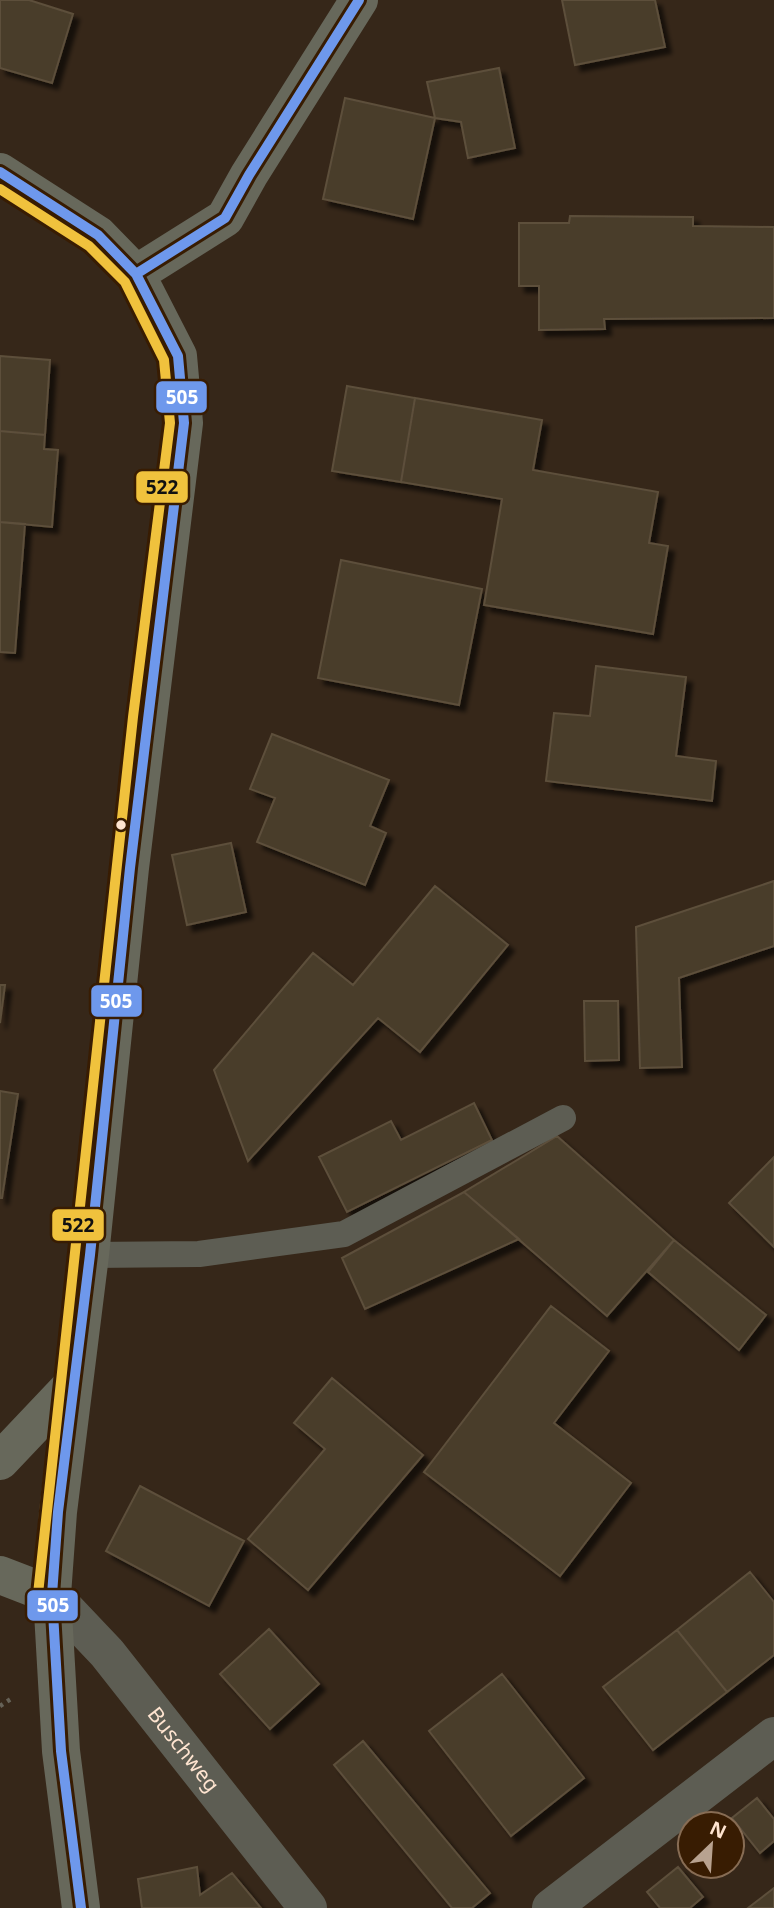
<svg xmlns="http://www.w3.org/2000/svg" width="774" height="1908" font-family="'Noto Sans',sans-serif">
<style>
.building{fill:#493d2c;stroke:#5d4f3b;stroke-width:2;filter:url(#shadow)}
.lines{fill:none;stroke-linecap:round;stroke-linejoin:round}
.path{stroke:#666257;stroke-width:4.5;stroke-dasharray:3.5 5;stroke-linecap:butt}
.lane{stroke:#5d5d53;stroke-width:26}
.street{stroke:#5d5d53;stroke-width:38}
.secondary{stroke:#67685b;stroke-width:38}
.bus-1-casing{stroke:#381c02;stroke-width:16}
.bus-2-casing{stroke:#381c02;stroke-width:16}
.bus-1{stroke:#6e98ec;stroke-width:10}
.bus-2{stroke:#f0c23d;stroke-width:10}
.bus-dot{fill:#fee4d0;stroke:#381c02;stroke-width:2.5}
.labels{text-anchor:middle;stroke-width:5;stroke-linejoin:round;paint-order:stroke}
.street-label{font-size:21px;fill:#fee4d0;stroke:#381c02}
.line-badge{stroke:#381c02;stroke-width:2.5}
.badge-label{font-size:19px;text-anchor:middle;font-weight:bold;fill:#fff}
.pale-badge-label{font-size:19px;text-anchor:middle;font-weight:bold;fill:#111}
</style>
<defs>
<filter id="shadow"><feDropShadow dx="6" dy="6" stdDeviation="2" flood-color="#0009"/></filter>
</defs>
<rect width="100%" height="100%" fill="#362719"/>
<path class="building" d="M0 0H29L73 14 52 83 0 68Z
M562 0H655L665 47 575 65Z
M499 68 515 148 468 158 461 122 435 118 427 82Z
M345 98 435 118 413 219 323 199Z
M570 216 693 217V226L774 227V318L604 319 605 329 539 330V286H519V223H569Z
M0 356 50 360 45 435 0 431Z
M347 386 415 398 401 482 332 471Z
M415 398 542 420 533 470 658 492 649 543 668 546 653 634 484 605 502 499 401 482Z
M0 431 45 435 44 449 58 450 52 527 0 522Z
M0 522 25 524 15 653 0 652Z
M341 560 482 589 459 705 318 678Z
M596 666 686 677 676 756 716 761 712 801 546 781 554 713 590 716Z
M272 734 389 780 370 826 386 833 365 885 257 842 275 798 250 789Z
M231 843 246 912 187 925 172 855Z
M774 881V946L679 978 682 1067 640 1068 636 927Z
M435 886 508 945 420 1052 378 1018 248 1161 214 1070 313 953 353 985Z
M0 985H5L0 1023Z
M584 1001H618L619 1060 585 1061Z
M0 1091 18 1094 2 1198H0Z
M474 1103 492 1140 347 1212 319 1157 391 1121 401 1140Z
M557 1136 674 1240 607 1316 464 1192Z
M774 1157V1247L729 1203Z
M464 1192 519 1239 365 1309 342 1258Z
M674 1240 766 1315 739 1350 648 1272Z
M551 1306 609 1351 554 1423 631 1483 560 1576 424 1472Z
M332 1378 423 1455 308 1590 248 1539 325 1449 294 1423Z
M140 1486 244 1541 209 1606 106 1551Z
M750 1572 774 1602V1655L727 1692 677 1630Z
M269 1629 319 1684 270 1729 220 1674Z
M677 1630 727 1692 653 1750 603 1687Z
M502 1674 584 1778 511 1836 429 1731Z
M363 1741 490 1893 472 1908H452L334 1765Z
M757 1798 774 1819V1841L760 1853 732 1818Z
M197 1867 200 1895 232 1873 261 1908H142L138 1879Z
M678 1867 703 1897 690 1908H660L647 1892Z
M774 1888V1908H748Z"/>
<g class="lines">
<path class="path" d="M0 1706 14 1697"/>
<path class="lane" d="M90 1255 199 1254 344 1234 563 1118"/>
<g class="street">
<path id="s1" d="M52 1595 107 1653 308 1908"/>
<path d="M551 1908 774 1736"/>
</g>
<path class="secondary" d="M0 172 98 235 136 274 178 356 184 423 130 868 90 1255 58 1512 52 1595 61 1751 81 1908
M136 274 225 218 249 175 359 0
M0 1461 73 1384
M0 1575 52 1595"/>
<g class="bus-1-casing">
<path id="bus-1" d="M0 172 98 235 136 274 178 356 184 423 130 868 90 1255 58 1512 52 1595 61 1751 81 1908
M136 274 225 218 249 175 359 0"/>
</g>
<g class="bus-2-casing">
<path id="bus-2" d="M0 189 89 246 125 282 164 360 170 423 133 717 38 1594"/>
</g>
<use href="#bus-1" class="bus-1"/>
<use href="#bus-2" class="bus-2"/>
</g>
<circle class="bus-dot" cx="121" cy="825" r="6"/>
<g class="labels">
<g class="street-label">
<text dy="7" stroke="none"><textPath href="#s1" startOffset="203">Buschweg</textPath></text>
</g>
</g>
<g class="line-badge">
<rect x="155" y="380" width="53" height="34" rx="7" fill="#6e98ec"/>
<rect x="135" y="470" width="54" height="34" rx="7" fill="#f0c23d"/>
<rect x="90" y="984" width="53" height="34" rx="7" fill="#6e98ec"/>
<rect x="51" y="1208" width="54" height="34" rx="7" fill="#f0c23d"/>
<rect x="26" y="1589" width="53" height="33" rx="7" fill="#6e98ec"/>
</g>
<g class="badge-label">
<text x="182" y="404">505</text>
<text x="116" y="1008">505</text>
<text x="53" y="1612">505</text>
</g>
<g class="pale-badge-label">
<text x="162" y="494">522</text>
<text x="78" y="1232">522</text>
</g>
<g transform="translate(711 1845) rotate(25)"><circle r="33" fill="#381c02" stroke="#876c54" stroke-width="2"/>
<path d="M0-5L12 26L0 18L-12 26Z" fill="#b8a290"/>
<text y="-10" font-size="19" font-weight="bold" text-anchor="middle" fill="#fee4d0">N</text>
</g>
</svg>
